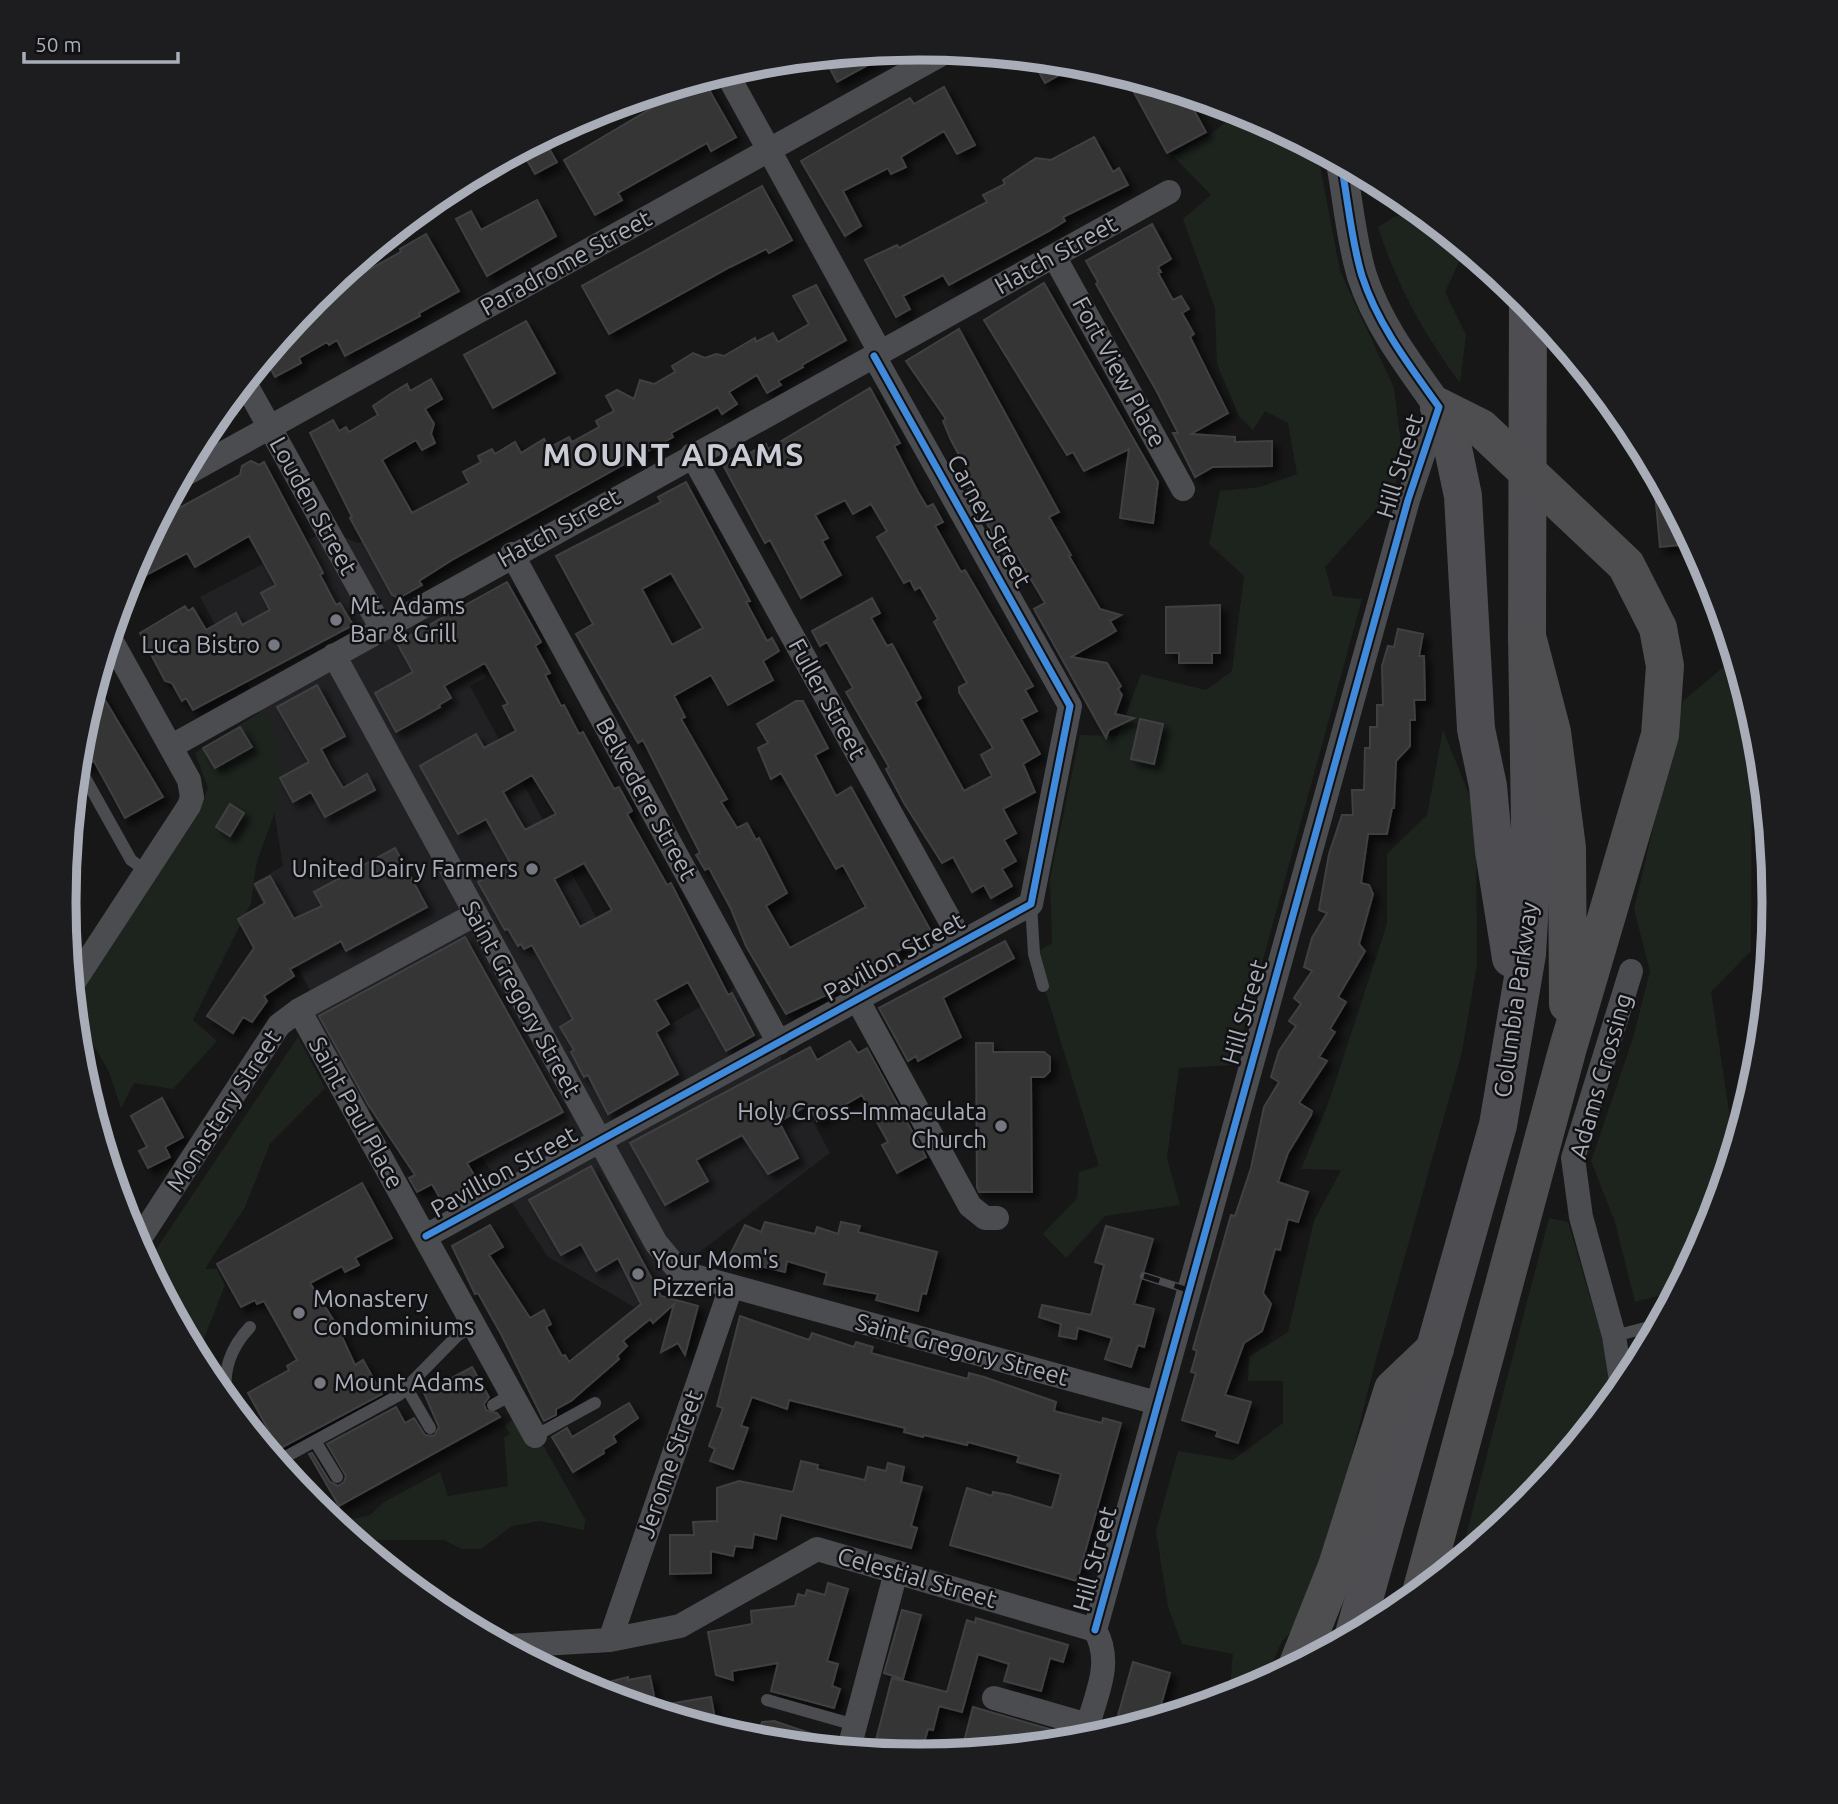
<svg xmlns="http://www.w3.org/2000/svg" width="1838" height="1804" font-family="Ubuntu,sans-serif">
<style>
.built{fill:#212123}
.green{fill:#1d241e}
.building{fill:#353536;stroke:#3f4043;stroke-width:2;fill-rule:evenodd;filter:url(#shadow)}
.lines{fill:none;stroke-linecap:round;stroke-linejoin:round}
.service{stroke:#4b4c50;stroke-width:12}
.minor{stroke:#4b4c50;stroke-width:24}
.tertiary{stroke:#4b4c50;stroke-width:30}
.trunk{stroke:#4e4e52;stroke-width:38}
.motorway{stroke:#4e4e51;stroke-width:38}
.rail-casing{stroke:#4b4c4f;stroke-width:8}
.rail{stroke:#111113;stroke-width:5;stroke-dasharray:16;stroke-linecap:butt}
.cycleway-casing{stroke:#111113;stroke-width:11}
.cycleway{stroke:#408adc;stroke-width:7}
.poi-dot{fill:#757880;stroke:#111113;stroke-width:2.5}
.labels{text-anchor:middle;stroke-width:5;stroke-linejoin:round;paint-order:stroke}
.street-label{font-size:24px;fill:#a8adb8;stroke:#111113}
.poi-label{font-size:24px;fill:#a8adb8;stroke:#111113;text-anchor:start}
.district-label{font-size:32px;font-weight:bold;letter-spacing:2px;fill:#c9ccd4;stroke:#111113}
.rim{fill:none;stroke:#a8adb8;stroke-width:9}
</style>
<defs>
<filter id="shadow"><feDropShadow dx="6" dy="6" stdDeviation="3.5" flood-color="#0009"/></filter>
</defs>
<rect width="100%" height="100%" fill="#171717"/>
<path class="built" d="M389 526 422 586 443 602 486 677 470 686 658 1031 746 981 779 1043 781 1059 830 1153 693 1257 680 1272 634 1307 548 1257 444 1100 372 1105 361 1123 299 1010 316 1001 252 884 283 866 256 699 200 597 327 530 358 543Z"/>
<path class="green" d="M1240 111 1317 150 1340 271 1394 388 1401 444 1395 489 1325 567 1333 596 1362 599 1234 1065 1179 1068 1167 1158 1180 1205 1105 1216 1066 1258 1043 1234 1077 1198 1079 1172 1099 1166 1034 954 1052 943 1050 879 1080 735 1118 736 1141 674 1206 690 1232 671 1244 576 1209 544 1220 491 1260 487 1297 474 1288 423 1265 411 1253 430 1239 416 1217 364 1215 308 1183 219 1211 195 1173 156 1208 136Z
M1418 211 1465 249 1445 292 1466 335 1460 383C1424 334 1397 286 1378 227L1394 217Z
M231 400 239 415 205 434Z
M1727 664 1752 738 1751 951 1711 992 1734 1144 1709 1229 1675 1291 1635 1302 1615 1222 1591 1161 1633 1038 1650 971 1634 909 1683 701Z
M265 709 283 772 274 814 256 865 251 903 193 1020 217 1041 173 1089 134 1083 121 1108 109 1072 75 1013 73 994 198 815 208 788 195 753Z
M1443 730 1476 812 1477 965 1461 1056 1375 1363 1329 1545 1302 1621 1282 1641 1263 1683 1229 1697 1233 1654 1182 1644 1168 1607 1156 1531 1178 1451 1233 1460 1283 1423V1381H1248L1249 1357 1288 1332 1314 1221 1341 1170 1301 1169 1329 1101 1387 924V854L1427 815Z
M298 1037 325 1088 270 1144 245 1207 205 1269H217L225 1285 200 1349 204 1369 147 1263Z
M1549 1218 1568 1222 1608 1358 1612 1398 1523 1507 1460 1558Z
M515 1417 536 1442 544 1447 585 1519 584 1530 540 1521 512 1526 481 1549H462L444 1540H355L328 1518 349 1520 370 1515 384 1502 440 1472 448 1496 508 1486 504 1438 510 1434 505 1426Z"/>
<path class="building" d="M895 50 837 82 824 57 832 56Z
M1031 58 1054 61 1081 63 1045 83Z
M1125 76 1185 94 1206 132 1167 153Z
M703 79 736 137 711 151 707 143 618 193 622 200 595 215 564 160 679 92 676 87Z
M944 87 975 145 957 154 944 131 901 157 906 167 891 174 888 168 843 191 861 226 845 236 801 161 910 98 914 104Z
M1094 137 1113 172 1119 168 1128 185 1063 217 1065 221 1049 231 949 285 943 275 903 296 910 309 896 317 865 260 897 245 899 248 987 202 983 195 1005 184 1003 180 1036 158 1051 160Z
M547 145 557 162 535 174 525 157Z
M762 186 792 240 769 253 766 249 730 267 609 334 582 286Z
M537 200 556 236 487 276 456 219 471 211 481 230Z
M1152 224 1171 259 1158 267 1161 272 1158 273 1173 300 1181 296 1189 309 1182 313 1194 334 1190 337 1228 413 1191 434 1235 437V442L1272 441V466L1213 467 1195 477 1173 433H1178L1156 390 1096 284 1098 282 1086 261Z
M426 234 459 291 419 313 420 316 345 356 337 340 329 345 327 342 299 358 301 363 275 377 265 358 290 327 320 310 314 300 401 252 400 249Z
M1044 283 1158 482 1153 523 1120 518 1129 449 1084 471 1073 452 1067 455 984 320Z
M816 285 846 340 802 365 803 367 778 381 781 385 767 393 757 375 729 392 737 404 722 414 718 407 671 433 673 437 664 442 452 560 419 581 422 585 399 598 392 595 350 518 352 517 310 433 333 420 339 431 346 427 349 432 378 415 373 406 392 393 407 384 410 391 431 379 442 399 425 409 434 424 431 434 435 443 422 450 416 440 382 460 412 513 469 483 463 472 481 462 478 456 492 449 495 454 515 442 521 453 544 439 549 448 569 437 572 442 599 427 596 421 614 411 606 396 617 390 634 399 640 380 654 384 675 372 672 366 693 353 705 358 716 354 724 356 755 338 756 342 773 333 778 342 809 324 793 296Z
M526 321 555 373 493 408 464 355Z
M959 329 1059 512 1049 517 1071 555 1069 556 1100 609 1121 615 1110 621 1116 631 1071 657 1107 663 1121 686 1118 689 1122 695 1115 714 1134 718 1109 730 1106 738 1034 609 1045 603 1017 556 1008 562 968 489 975 485 951 440 943 421 946 419 906 361Z
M870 388 900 443 894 446 918 492 927 507 933 504 943 522 935 526 961 572 965 570 1033 686 1025 690 1037 711 1021 719 1040 754 1023 764 1035 792 1003 809 1016 833 1004 840 1016 861 1002 869 1012 886 991 898 984 885 972 892 953 857 942 863 904 803 886 769 889 767 846 692 853 688 827 642 820 646 812 631 872 598 880 613 871 618 887 646 892 644 921 698 915 702 964 791 992 776 981 755 993 748 959 692V687L967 683 934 622 938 619 920 587 915 590 910 580 904 583 877 537 887 531 871 504 853 514 845 500 815 515 828 538 822 541 841 575 801 598 770 540 765 543 722 463 739 454 741 458 766 444 768 449Z
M251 461 259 465 264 462 323 573 320 575 336 605 340 603 353 625 193 710 186 698 182 701 172 683 165 681 140 633 185 606 188 611 193 608 206 630 236 613 242 625 270 610 261 593 276 585 249 536 195 567 187 553 126 586 159 519 240 475 242 466Z
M1653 471 1681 523 1692 544 1660 547Z
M686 482 750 601 746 602 767 641 772 638 779 651 763 661 773 680 728 705 711 675 674 696 685 717 681 719 727 799 721 802 737 828 747 823 756 840 759 838 787 893 766 906 790 948 866 907 843 865 836 869 781 773 771 779 758 748 768 743 757 724 796 701H803L828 748 815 755 836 796 851 787 932 933 834 984 837 990 786 1014 746 946 731 909 709 868 705 870 696 855 700 853 643 740 638 743 576 634 593 624 556 556 661 502 658 497ZM671 573 703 628 672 645 642 589Z
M507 582 541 642 535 646 550 673 545 675 561 706 564 705 579 734 583 732 614 789 619 787 632 811 627 814 667 885 671 883 728 995 732 993 754 1035 726 1051 688 982 655 1000 669 1024 656 1032 678 1074 608 1114 588 1075 584 1077 571 1052 574 1050 560 1027 573 1019 532 945 524 949 521 944 518 946 508 929 505 930 478 882 511 864 486 819 458 834 420 766 476 734 484 748 516 731 503 706 508 704 485 663 444 686 451 698 439 705 440 707 396 732 375 693 413 672 397 643ZM532 775 556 814 525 830 503 792ZM584 863 612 910 580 927 554 879Z
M1220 605V653H1212V663H1179V653H1166V607Z
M1398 629 1423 634 1419 656H1424L1425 700H1414L1415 720H1410V746L1396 761 1394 808H1392L1387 834H1368L1361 883 1369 885 1373 894 1359 944 1365 951 1338 997 1346 1002 1330 1029 1335 1032 1319 1057 1327 1061 1299 1103 1312 1111 1311 1115 1288 1153 1278 1182 1308 1192 1298 1222 1288 1219 1280 1250 1275 1249 1263 1293 1271 1304 1262 1331 1244 1343 1225 1395 1251 1402 1238 1443 1216 1436 1218 1431 1182 1420 1196 1373 1191 1372 1197 1351 1193 1349 1231 1215 1235 1216 1251 1168 1264 1107 1279 1082 1271 1077 1279 1051 1296 1026 1289 1021 1301 1004 1294 998 1312 971 1304 967 1312 938 1327 913 1319 910 1329 854 1342 815H1353L1352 790H1364L1365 748H1370V727H1377V705H1383L1382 666 1388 646 1394 647Z
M96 685 163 797 125 818 94 761 77 770 81 735Z
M317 685 345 736 321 749 330 766 343 788 367 774 375 790 325 817 311 792 293 802 280 778 309 762 277 707Z
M1140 719 1163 724 1154 764 1131 759Z
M240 727 252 747 215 768 203 748Z
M230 804 244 813 230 836 216 827Z
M395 848 427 907 346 951 341 941 290 969 294 976 264 996 267 1001 252 1022 243 1017 233 1033 207 1016 254 948 238 919 265 903 255 884 270 876 294 919 322 906 314 892Z
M465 937 563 1112 467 1163 478 1182 442 1202 432 1184 417 1192 409 1178 415 1175 369 1106 319 1016Z
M1005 941 1014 958 943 998 961 1037 918 1061 916 1056 908 1061 879 1008Z
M850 1041 858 1053 867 1048 926 1157 897 1173 882 1145 888 1142 862 1095 817 1121 808 1105 779 1122 798 1158 768 1174 742 1135 696 1160 708 1181 665 1205 630 1143 810 1047 817 1060Z
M976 1043H993V1052H1044L1050 1057V1071L1044 1077H1031L1032 1192H979L977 1187Z
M162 1098 183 1137 165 1147 170 1157 148 1168 139 1151 147 1147 131 1116Z
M591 1166 661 1296 698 1306 685 1355 678 1343 661 1352 674 1304 653 1323 650 1319 623 1341 627 1346 617 1356 619 1359 571 1401 556 1409V1415L544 1421 501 1334 478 1293 475 1294 452 1246 490 1225 503 1247 489 1255 530 1318 544 1310 551 1324 546 1327 562 1356 565 1355 569 1362 641 1304 618 1258 596 1271 581 1244 561 1255 529 1200Z
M362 1183 392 1238 355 1258 359 1265 345 1272 342 1266 310 1283 336 1324 355 1365 363 1360 382 1394 279 1449 248 1393 289 1370 287 1366 297 1360 264 1301 257 1304 255 1300 241 1307 217 1264Z
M765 1222 815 1234 817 1227 838 1234 841 1222 860 1226 858 1232 937 1252 926 1294 922 1293 918 1311 876 1300 878 1294 824 1284 827 1273 787 1261 785 1272 760 1266 758 1269 728 1259 745 1225 761 1232Z
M1106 1226 1153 1239 1134 1304 1154 1309 1144 1347 1138 1345 1131 1367 1105 1359 1112 1338 1078 1328 1076 1339 1059 1336 1061 1324 1039 1317 1042 1305 1091 1315 1104 1265 1095 1262Z
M740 1316 809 1340 812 1333 854 1347 856 1342 873 1347 871 1353 968 1379 969 1373 984 1377 1056 1402 1054 1411 1102 1423 1103 1418 1121 1423 1077 1581 950 1545 967 1488 992 1496 993 1492 1009 1495 1052 1508 1061 1474 1017 1462 1019 1456 968 1442 967 1445 924 1435 923 1437 904 1432 905 1428 789 1400 787 1409 752 1397 741 1426 748 1428 733 1469 710 1461 715 1449 709 1446 723 1408 717 1406Z
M472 1367 489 1397 484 1404 486 1410 497 1413 500 1417 339 1506 309 1454 312 1453 330 1482 338 1486 344 1482 346 1476 327 1444 396 1407 405 1423 414 1418 425 1435 434 1436 439 1427 424 1393Z
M629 1403 638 1418 613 1436 616 1442 603 1450 604 1453 573 1472 552 1437 567 1428 572 1437Z
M801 1461 818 1465 817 1469 865 1480 868 1467 886 1471 888 1463 904 1467 901 1482 922 1487 911 1526 917 1528 911 1548 781 1515 776 1539 754 1534 752 1548 735 1546 733 1556 711 1551V1573L670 1574V1535H694L693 1522 717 1521V1488L739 1481 793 1492Z
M828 1583 848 1589 827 1661 838 1664 832 1686 840 1689 834 1708 771 1691 778 1663 732 1671 733 1680 716 1675 708 1632 752 1624 751 1611 795 1606 798 1594 805 1596 807 1590 825 1595Z
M902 1610 921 1615 903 1679 884 1673Z
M976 1618 1068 1645 1063 1662 1050 1658 1041 1691 1004 1681 1009 1664 978 1654 962 1712 939 1706 933 1730 928 1729 920 1757 873 1752 892 1678 947 1692 967 1620 975 1623Z
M1133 1662 1170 1673 1157 1719 1125 1729 1115 1726Z
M650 1676 656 1706 711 1697 717 1730 585 1688 628 1677V1680Z
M973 1707 1084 1739H1088L961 1753Z
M774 1721 836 1742 835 1748 757 1741 762 1722Z"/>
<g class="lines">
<path class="service" d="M84 776 131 860 146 871
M1031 904 1034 954 1043 986
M1614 1336 1657 1325
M406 1387 430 1428
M226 1399C223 1370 230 1348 250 1327
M493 1405 513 1394
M535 1436 595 1403
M315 1441 337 1477
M278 1461 399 1395 458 1335 476 1325
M767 1700 855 1725"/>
<path class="minor" d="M726 72 880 352
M1054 256 1183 489
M245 383 382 629
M692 455 962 942
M182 476 949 50
M512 554 779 1043
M334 655 656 1243 680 1272 1157 1403
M172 746 1169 192
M72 985 189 806 192 797 189 780 110 638
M857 999 970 1206 985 1218H997
M299 1010 535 1436
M90 1100 95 1117
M426 1236 1031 904 1070 706 874 356
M137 1243 279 1025 299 1010 474 915
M1622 1387 1614 1336 1581 1217 1573 1158 1631 971
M1095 1630 1408 500 1439 407
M610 1640 731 1287
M507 1646 610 1640 680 1626 817 1549 1095 1630
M994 1698 1088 1725C1097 1692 1113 1662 1095 1630
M852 1737 896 1572"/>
<path class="tertiary" d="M1341 163C1348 200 1351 240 1362 276 1378 325 1409 365 1439 407"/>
<path class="trunk" d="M1439 407 1451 439 1463 496 1476 729 1488 786 1494 851 1511 958
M1354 1634 1498 1125 1527 954 1531 885 1527 636 1528 303"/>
<path class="motorway" d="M1527 636 1552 732 1567 848 1568 1004
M1422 1589 1567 1051 1660 735 1665 666 1658 628 1626 565 1481 428 1439 407
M1298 1664 1337 1566 1393 1389 1435 1349"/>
<g class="rail-casing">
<path id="rail" d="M1144 1276 1188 1290"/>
</g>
<use href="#rail" class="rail"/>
<g class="cycleway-casing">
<path id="cycleway" d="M426 1236 1031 904 1070 706 874 356
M1095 1630 1408 500 1439 407C1409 365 1378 325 1362 276 1351 240 1348 200 1341 163"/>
</g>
<use href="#cycleway" class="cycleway"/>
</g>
<g class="poi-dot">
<circle cx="336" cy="620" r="7"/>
<circle cx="274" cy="645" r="7"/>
<circle cx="532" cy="869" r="7"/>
<circle cx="1001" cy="1126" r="7"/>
<circle cx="638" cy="1274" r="7"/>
<circle cx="299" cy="1313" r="7"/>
<circle cx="320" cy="1383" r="7"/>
</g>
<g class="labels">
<g class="street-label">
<text transform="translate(1056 255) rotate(-29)" y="8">Hatch Street</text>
<text transform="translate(566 263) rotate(-29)" y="8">Paradrome Street</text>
<text transform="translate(1119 372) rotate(61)" y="8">Fort View Place</text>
<text transform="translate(1400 466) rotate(-73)" y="8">Hill Street</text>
<text transform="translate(313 506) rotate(61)" y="8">Louden Street</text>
<text transform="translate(989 521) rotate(61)" y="8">Carney Street</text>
<text transform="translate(559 528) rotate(-29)" y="8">Hatch Street</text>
<text transform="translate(827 699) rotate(61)" y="8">Fuller Street</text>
<text transform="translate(646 799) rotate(61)" y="8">Belvedere Street</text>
<text transform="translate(894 957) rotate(-29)" y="8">Pavilion Street</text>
<text transform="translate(521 999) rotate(61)" y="8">Saint Gregory Street</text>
<text transform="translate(1516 1000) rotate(-82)" y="8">Columbia Parkway</text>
<text transform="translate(1245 1012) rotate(-74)" y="8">Hill Street</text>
<text transform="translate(1601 1076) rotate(-74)" y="8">Adams Crossing</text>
<text transform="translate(224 1111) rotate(-57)" y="8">Monastery Street</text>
<text transform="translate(356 1113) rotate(61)" y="8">Saint Paul Place</text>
<text transform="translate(504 1172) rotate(-29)" y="8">Pavillion Street</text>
<text transform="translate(962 1350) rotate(15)" y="8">Saint Gregory Street</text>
<text transform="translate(670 1464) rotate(-71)" y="8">Jerome Street</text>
<text transform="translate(1095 1559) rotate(-75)" y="8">Hill Street</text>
<text transform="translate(917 1578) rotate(16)" y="8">Celestial Street</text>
</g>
<g class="poi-label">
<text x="350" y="614">Mt. Adams<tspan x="350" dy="28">Bar &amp; Grill</tspan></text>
<text x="260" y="653" text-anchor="end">Luca Bistro</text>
<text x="518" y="877" text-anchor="end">United Dairy Farmers</text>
<text x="987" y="1120" text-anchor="end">Holy Cross–Immaculata<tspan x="987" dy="28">Church</tspan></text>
<text x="652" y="1268">Your Mom's<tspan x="652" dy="28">Pizzeria</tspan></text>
<text x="313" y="1307">Monastery<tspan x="313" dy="28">Condominiums</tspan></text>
<text x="334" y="1391">Mount Adams</text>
</g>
<g class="district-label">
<text x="674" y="466">MOUNT ADAMS</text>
</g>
</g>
<path d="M0 0H1838V1804H0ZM918 60H920A842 842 0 0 1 1762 902V902A842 842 0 0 1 920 1744H918A842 842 0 0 1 76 902V902A842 842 0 0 1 918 60Z" fill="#1d1d20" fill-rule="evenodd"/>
<path class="rim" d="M918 60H920A842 842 0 0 1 1762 902V902A842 842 0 0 1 920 1744H918A842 842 0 0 1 76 902V902A842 842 0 0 1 918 60Z"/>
<path d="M24 52v10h154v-10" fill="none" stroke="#a8adb8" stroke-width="3.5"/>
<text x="35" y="52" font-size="21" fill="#a8adb8" stroke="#111113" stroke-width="5" paint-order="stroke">50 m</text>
</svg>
